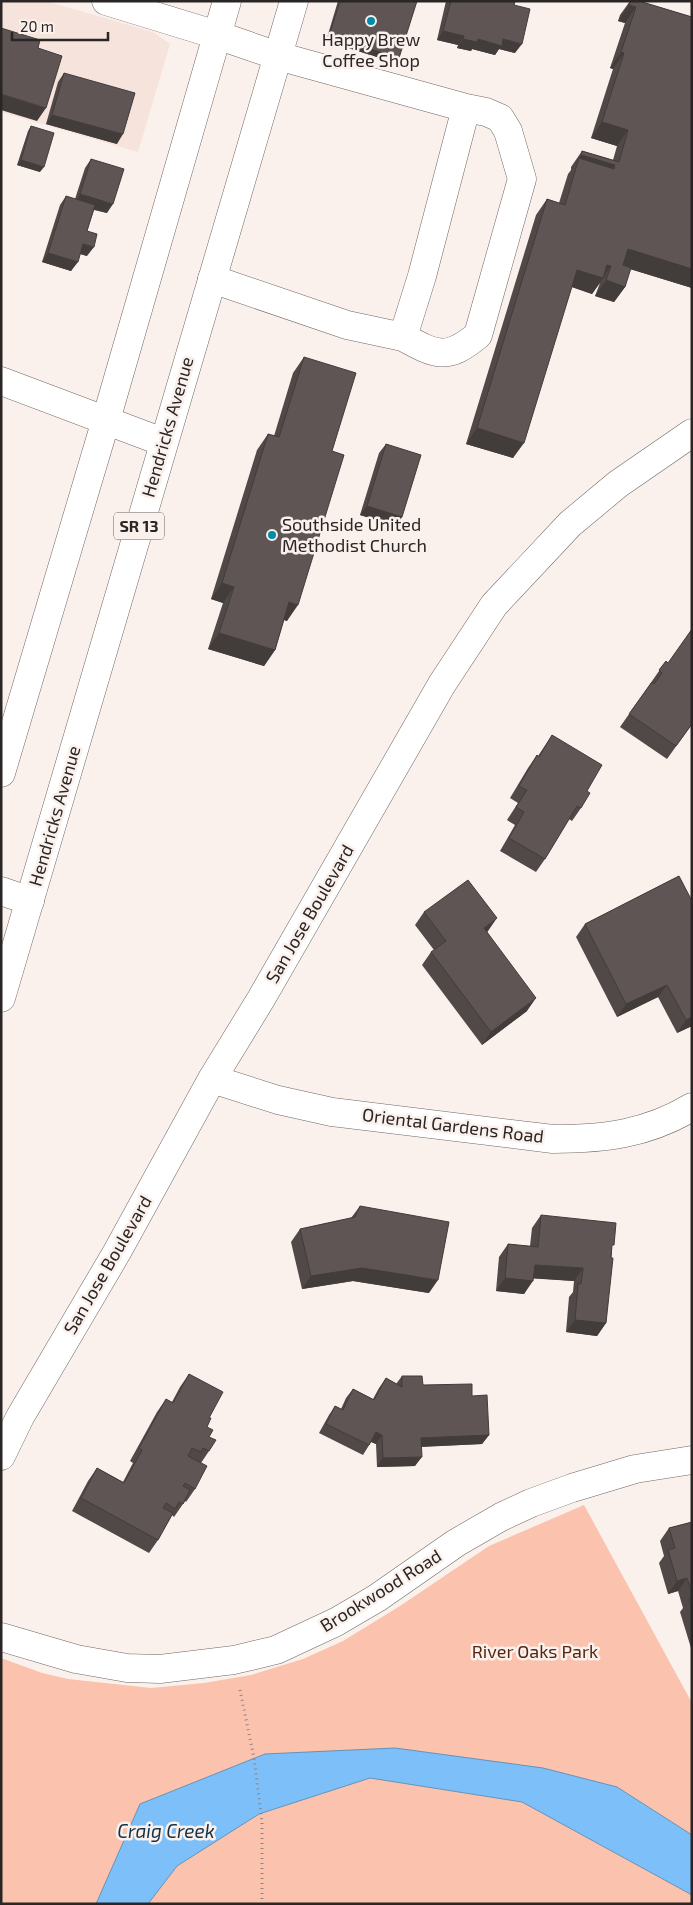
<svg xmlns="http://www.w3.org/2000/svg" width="693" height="1905" font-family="'Exo 2',sans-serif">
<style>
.built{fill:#f6e3dc}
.green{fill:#fbc2ad}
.water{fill:#7dc0f9;stroke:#6492b9}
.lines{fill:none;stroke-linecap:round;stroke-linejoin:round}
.minor-casing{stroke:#706764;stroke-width:29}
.major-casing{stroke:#706764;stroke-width:29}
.path{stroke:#8c8583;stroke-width:3;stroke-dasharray:1 4;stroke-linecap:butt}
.minor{stroke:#fff;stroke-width:28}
.major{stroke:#fff;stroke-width:28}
.wall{fill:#514948}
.shaded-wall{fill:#423c3b}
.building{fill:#5e5554;stroke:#423c3b}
.poi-dot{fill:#008daa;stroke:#faf0ec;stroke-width:2}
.labels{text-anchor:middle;stroke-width:5;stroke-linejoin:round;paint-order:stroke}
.shield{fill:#faf0ec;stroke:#686361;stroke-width:1}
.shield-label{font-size:16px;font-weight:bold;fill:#2a2625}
.poi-label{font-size:18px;fill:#2a2625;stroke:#faf0ec}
.street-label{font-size:18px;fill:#2a2625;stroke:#faf0ec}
.park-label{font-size:18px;fill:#582510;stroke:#faf0ec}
.water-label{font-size:19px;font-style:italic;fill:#153249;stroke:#faf0ec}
</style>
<rect width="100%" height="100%" fill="#faf0ec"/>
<path class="built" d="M1 1H46L153 32 170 44 138 152 1 112Z"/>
<path class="green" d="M584 1505 692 1703V1835L617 1787 265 1754 140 1804 96 1904H1V1658L42 1673 68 1679 151 1688 204 1683 251 1675 303 1659 343 1641 400 1606 489 1546Z
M370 1778 522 1802 692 1895V1904H148L177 1866 259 1814Z"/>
<path class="water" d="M395 1748 543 1768 617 1787 692 1835V1895L522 1802 370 1778 259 1814 177 1866 148 1904H96L140 1804 265 1754Z"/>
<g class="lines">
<g class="minor-casing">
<path id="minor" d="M106 1 217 35 278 56 466 108 422 276 403 337 347 325 212 279
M403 337C436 355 447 361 478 335L522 179 508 131 500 118 486 112 466 108
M1 381 163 442
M1 891 30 901
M212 1079 278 1100 332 1112 553 1139C604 1139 647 1134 692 1107
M1 1456 20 1417 117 1252 212 1079 261 999 442 684 494 605 570 524 618 484 692 433
M1 1637 76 1659 127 1668 160 1669 234 1660 276 1650 336 1622 377 1598 456 1543 501 1517 531 1503 572 1488 635 1469 692 1460"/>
</g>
<g class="major-casing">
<path id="major" d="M1 773 106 420 227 1
M1 998 294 1"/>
</g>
<path class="path" d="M240 1690 254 1758 262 1822V1904"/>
<use href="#minor" class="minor"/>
<use href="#major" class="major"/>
</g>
<path class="wall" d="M338 1H417L396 63 326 41Z
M446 1H515L514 5 515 53 499 49 495 55 472 49 471 51 457 48 458 45 437 40Z
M630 1H639L692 17V288L630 269 625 287 614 302 595 296 600 283 592 294 572 287 513 458 466 444 536 215 547 199 559 203 568 174 571 170V167L582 151 613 160 617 146 591 138 613 69 610 68 625 23 618 21 620 15Z
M64 73 117 144 46 124 58 82Z
M31 126 40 172 17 165 28 131Z
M91 159 107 213 94 210 87 231V256L80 254 71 271 42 262 60 205 66 196 75 199 85 168Z
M304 357 332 451 287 621 284 620 275 650 264 666 208 649 223 603 211 599 257 450 268 434 274 436 293 373Z
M386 444 402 517 396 526 360 515 379 453Z
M666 661 692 724 667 759 620 727Z
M552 735 587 791 581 808 572 821 569 819 545 859 536 872 500 851 515 825 507 820 518 803 510 798 528 768 537 755 538 756Z
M679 876 692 1026 677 1033 658 997 617 1017 576 937 585 924Z
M424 912 488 931 487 932 527 1011 482 1045 422 965 431 952 434 950 415 925Z
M360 1206 429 1293 353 1281 302 1289 291 1242 300 1229 351 1218Z
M541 1215 612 1248 606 1323 597 1336 566 1332 569 1297 573 1292 574 1281 533 1278 524 1294 496 1291 499 1257 508 1244 530 1246 532 1228Z
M189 1374 209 1418 207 1427 209 1437V1451L201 1463 195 1489 186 1502 185 1501 174 1517 172 1515 158 1540 149 1553 72 1511 88 1481 97 1468 123 1482 133 1463 130 1461 157 1412 166 1399 172 1402 180 1387Z
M402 1376 423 1385 472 1396 489 1435 482 1444 421 1447 415 1466 377 1467 376 1444 371 1442 363 1455 319 1433 329 1415 335 1406 341 1409 346 1398 353 1389 373 1399 379 1388 386 1378 396 1384Z
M692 1522V1647L691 1648 680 1612 683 1608 678 1591 668 1594 659 1563 664 1556 660 1541 669 1528Z"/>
<path class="shaded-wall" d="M629 5 636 7 625 23 618 21Z
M443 31 464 36 458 45 437 40Z
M329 36 399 58 396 63 326 41Z
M463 39H503L522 44 515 53 499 49 495 55 472 49 471 51 457 48Z
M621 52 624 53 613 69 610 68Z
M1 94 46 108 37 121 1 110Z
M52 115 123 134 117 144 46 124Z
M602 122 628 130 617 146 591 138Z
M581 155 615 165 604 181 579 158 570 170Z
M21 160 44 167 40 172 17 165Z
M80 194 113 204 107 213 74 204Z
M83 244 94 247 87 256 77 253Z
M628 249 692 269V288L617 265Z
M48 253 78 262 71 271 42 262Z
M607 265 611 266 592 294 566 285 577 270Z
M606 280 625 287 614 302 595 296Z
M477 428 524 443 513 458 466 444Z
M367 506 402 517 396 526 360 515Z
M222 583 234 587 223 603 211 599Z
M289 602 298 605 287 621 278 618Z
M219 633 275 650 264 666 208 649Z
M497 918 488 931 475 941 484 928Z
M667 985 658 997 617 1017 626 1004Z
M536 998 527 1011 482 1045 491 1032Z
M692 1017V1026L677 1033 686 1020Z
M535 1265 583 1268 574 1281 526 1278Z
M362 1268 438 1280 429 1293 353 1281 302 1289 311 1276Z
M505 1278 533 1281 524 1294 496 1291Z
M575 1320 606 1323 597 1336 566 1332Z
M376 1432 382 1435 376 1444 369 1441Z
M489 1435 482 1444 414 1447 421 1438Z
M422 1457 415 1466 377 1467 383 1458Z
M687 1578 678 1591 668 1594 677 1581Z"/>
<path class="building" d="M340 1H417L399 58 329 36Z
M451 1H515L514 5 530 9 522 44 503 39 502 46 478 39 477 42 463 39 464 36 443 31Z
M631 1H639L692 17V269L628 249 623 265 631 268 625 287 606 280 611 266 607 265 603 278 577 270 524 443 477 428 547 199 565 205 579 158 614 169 615 165 581 155 582 151 619 162 628 130 602 122 624 53 621 52 636 7 629 5Z
M1 28 40 40 38 48 62 56 46 108 1 94Z
M64 73 135 93 123 134 52 115Z
M31 126 54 133 44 167 21 160Z
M91 159 124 169 113 204 80 194Z
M66 196 95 205 87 231 97 234 94 247 83 244 78 262 48 253Z
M304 357 356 373 332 451 344 455 298 605 289 602 275 650 219 633 234 587 222 583 268 434 279 437Z
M386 444 421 455 402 517 367 506Z
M692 629V724L676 746 629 714 652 682 654 684 662 673 659 670 666 661 668 663Z
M552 735 602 765 587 791 590 793 581 808 577 806 545 859 509 838 524 812 516 807 527 790 519 786 537 755 539 757Z
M679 876 692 901V1017L686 1020 667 985 626 1004 585 924Z
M468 880 497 918 484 928 536 998 491 1032 431 952 446 941 424 912Z
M360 1206 449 1222 438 1280 362 1268 311 1276 300 1229 355 1217Z
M541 1215 616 1223 614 1245H612L611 1258H613L606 1323 575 1320 578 1284H581L583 1268 535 1265 533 1281 505 1278 508 1244 538 1247Z
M189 1374 223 1392 209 1418H211L207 1427 213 1430 209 1437 216 1440 209 1451 203 1448 201 1452 192 1448 188 1456 207 1466 195 1489 185 1483 183 1486 190 1490 183 1504 179 1502 175 1509 166 1503 163 1508 173 1513 158 1540 81 1498 97 1468 124 1483 142 1450 139 1448 166 1399 173 1403Z
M402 1376H422L423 1385 472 1384V1396L487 1395 489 1435 421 1438 422 1457 383 1458 382 1435 376 1432 369 1445 326 1424 335 1406 343 1410 353 1389 374 1400 386 1378 402 1387Z
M692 1522V1593L687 1578 677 1581 668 1550 675 1548 669 1528Z
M689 1599H692V1609Z"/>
<g class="poi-dot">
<circle cx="371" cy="21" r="5"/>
<circle cx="272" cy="535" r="5"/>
</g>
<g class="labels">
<rect class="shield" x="114" y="512.5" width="50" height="27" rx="4"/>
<g class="shield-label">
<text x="139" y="532">SR 13</text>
</g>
<g class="poi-label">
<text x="371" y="46">Happy Brew<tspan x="371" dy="21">Coffee Shop</tspan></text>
<text x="282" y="531" text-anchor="start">Southside United<tspan x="282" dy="21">Methodist Church</tspan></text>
</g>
<g class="street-label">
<text transform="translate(168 427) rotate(-74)" y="6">Hendricks Avenue</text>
<text transform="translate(55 816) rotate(-74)" y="6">Hendricks Avenue</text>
<text transform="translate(310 914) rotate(-60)" y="6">San Jose Boulevard</text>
<text transform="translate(453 1126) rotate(7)" y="6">Oriental Gardens Road</text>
<text transform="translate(108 1265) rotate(-60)" y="6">San Jose Boulevard</text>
<text transform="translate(381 1591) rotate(-32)" y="6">Brookwood Road</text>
</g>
<g class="park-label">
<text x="535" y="1658">River Oaks Park</text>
</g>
<g class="water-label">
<text x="166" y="1838">Craig Creek</text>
</g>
</g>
<rect width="693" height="1905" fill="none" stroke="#2a2625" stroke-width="5"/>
<path d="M12 32v8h96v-8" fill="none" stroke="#2a2625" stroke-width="2.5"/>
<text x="20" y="32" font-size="15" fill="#2a2625" stroke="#faf0ec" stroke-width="4" paint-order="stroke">20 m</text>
</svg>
